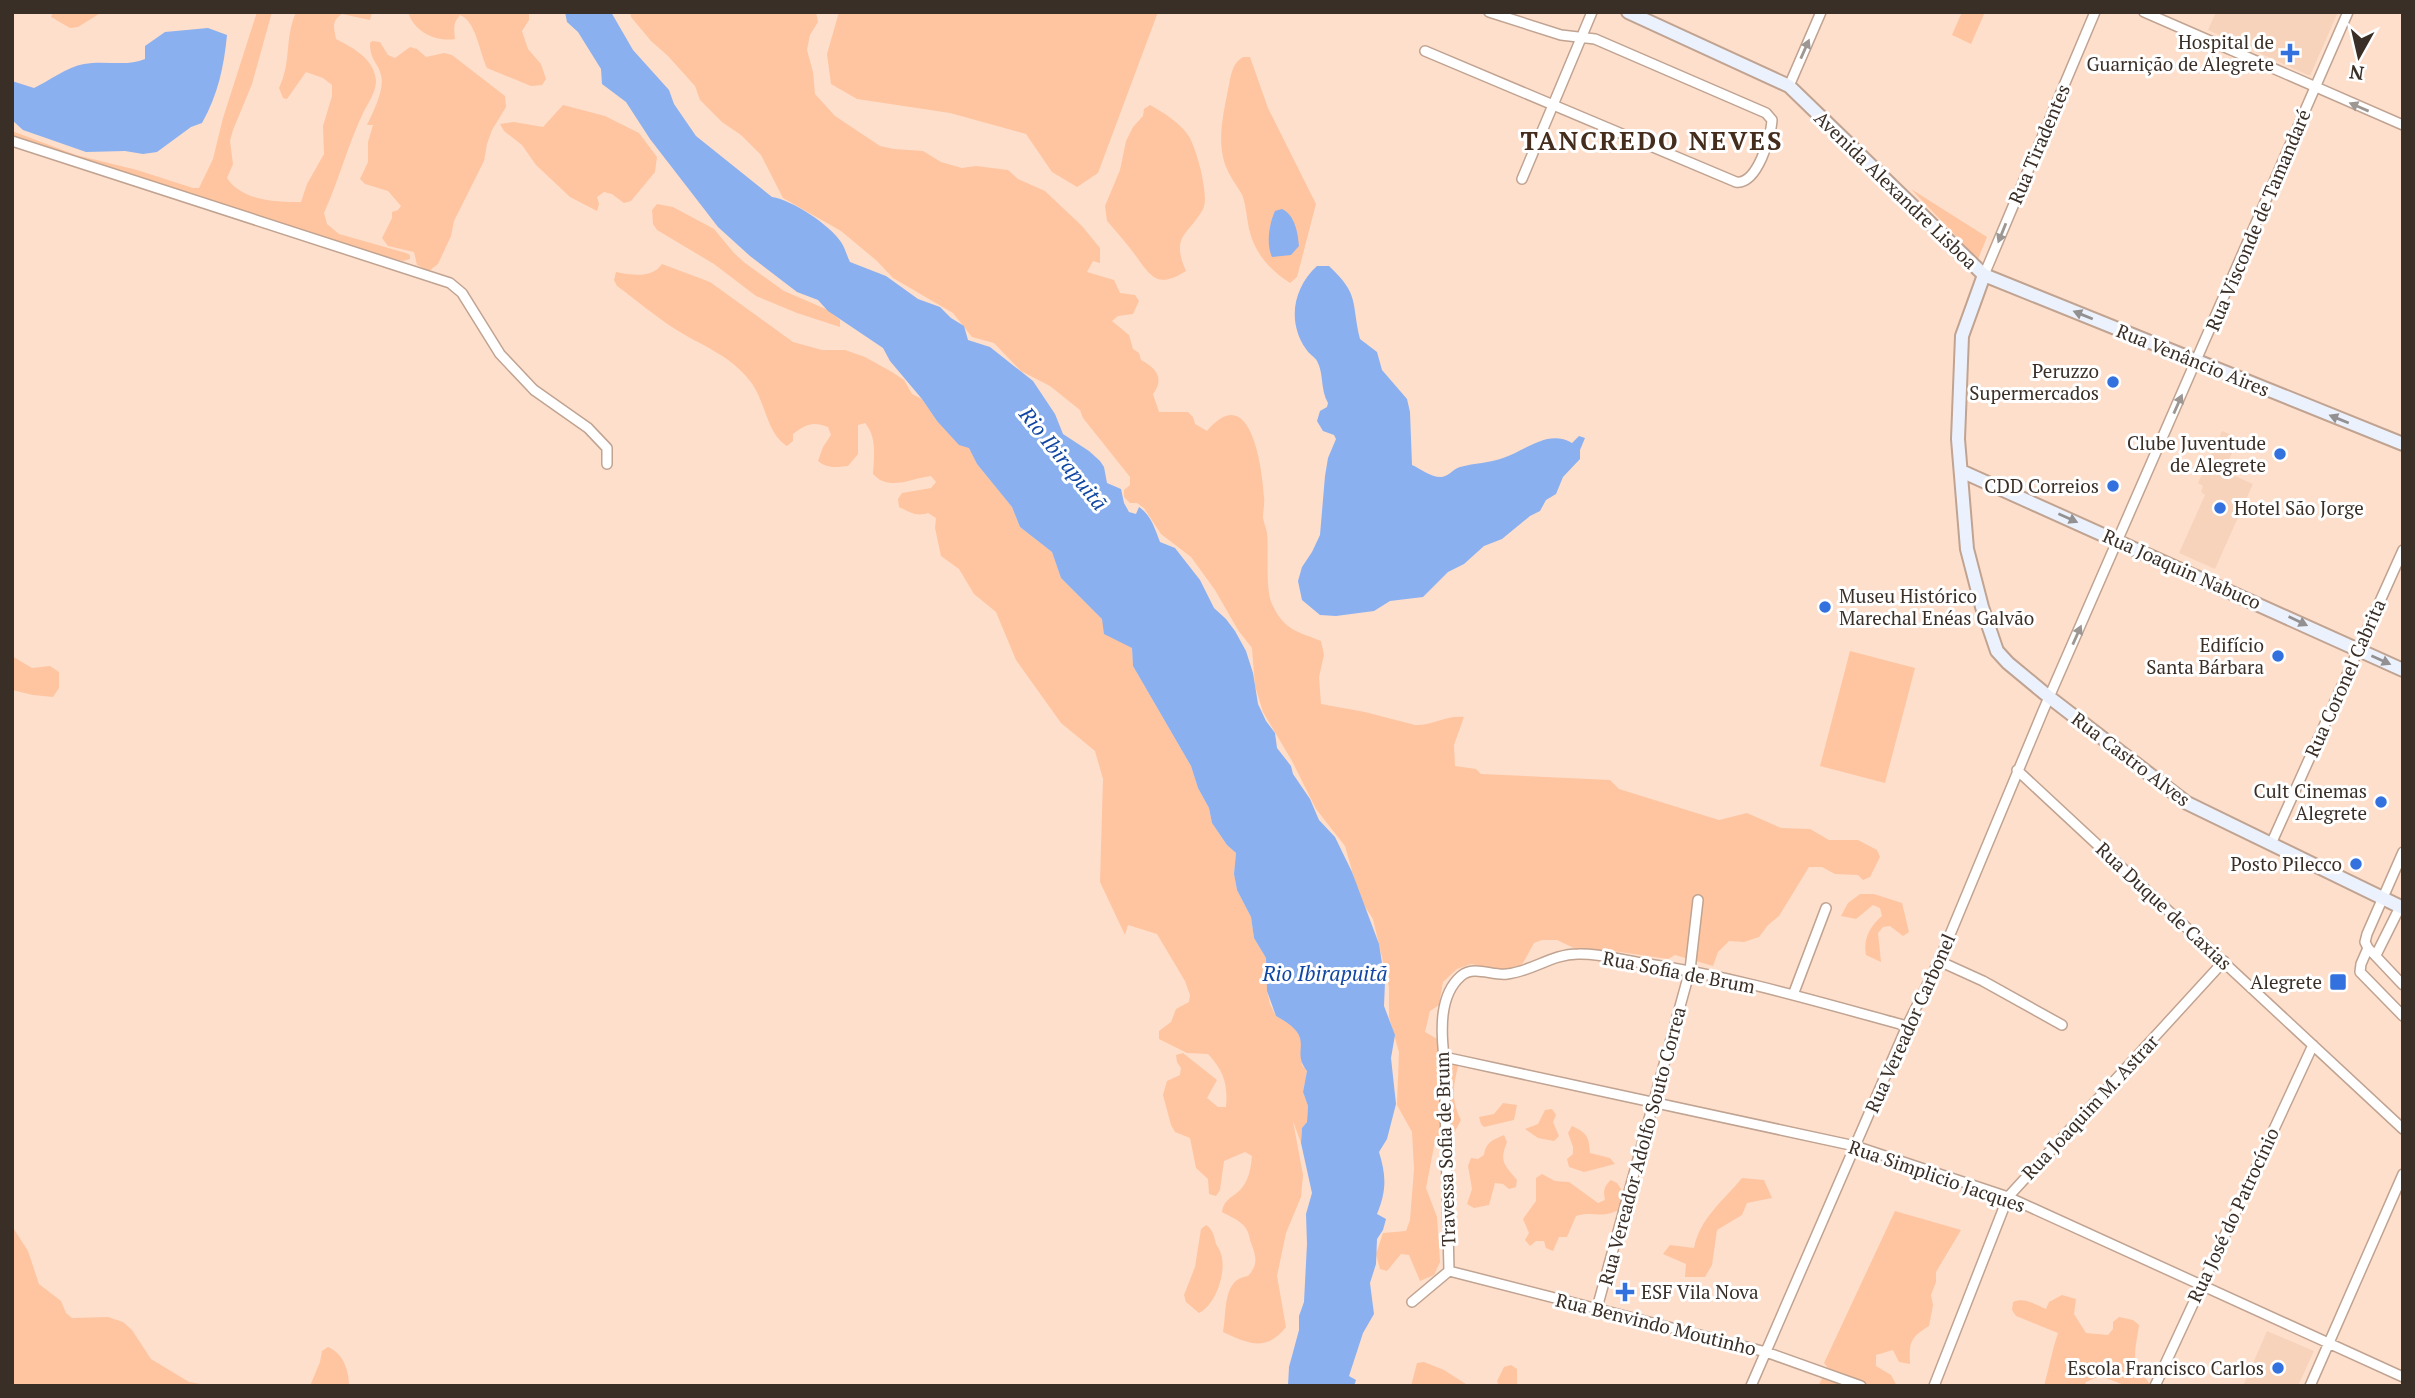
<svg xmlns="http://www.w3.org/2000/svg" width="2415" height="1398" font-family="'PT Serif',serif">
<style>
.built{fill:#f8d3bb}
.green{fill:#fec5a0}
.water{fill:#8ab0f0}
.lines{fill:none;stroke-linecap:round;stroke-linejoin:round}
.street-casing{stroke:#c0a391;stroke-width:12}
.secondary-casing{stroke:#c0a391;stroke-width:16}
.street{stroke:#fff;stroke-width:9}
.secondary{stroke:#ecf2fd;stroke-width:12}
.oneway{fill:#9c9793}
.oneway2{fill:#939092}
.poi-dot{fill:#3271de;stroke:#fff;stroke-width:2.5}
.labels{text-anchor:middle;stroke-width:6;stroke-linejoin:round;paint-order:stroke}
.poi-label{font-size:19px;fill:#3a2f27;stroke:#fff;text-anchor:end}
.street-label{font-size:19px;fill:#3a2f27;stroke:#fff}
.water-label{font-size:21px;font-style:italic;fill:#1147a2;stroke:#fff}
.district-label{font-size:26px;font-weight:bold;letter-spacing:2px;fill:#452d1e;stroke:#fff}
</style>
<rect width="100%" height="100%" fill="#fedfcc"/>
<path class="built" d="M2216 12H2338L2310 76 2208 30Z
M2222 431 2239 438 2224 471 2253 484 2215 569 2179 553 2205 495 2201 492 2203 486 2198 483Z
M2267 1331 2314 1351 2298 1386H2243Z"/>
<path class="green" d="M53 12H102L78 27 70 28 51 17Z
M257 12H272L252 84 233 130 230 141 233 164 227 178C242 201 276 202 301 202L307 184 324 154 323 126 332 96V85L323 78 306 72 287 99 283 98 279 88C292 61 284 40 296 12H372L370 20 342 14C331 21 334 28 336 39 353 48 374 58 376 81 376 91 369 102 364 111 348 144 339 180 324 213L327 224 339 234 406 253 410 255V259L403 261 331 242 179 190 12 137V131L76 155 137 170 193 188H199L213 159 223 118Z
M408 12H529V20L522 31 528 49 541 64 546 79 542 85 531 86 487 68C479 51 476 21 460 15 453 23 454 28 455 39 436 42 414 32 408 12Z
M630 12H816L818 22 810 35 807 50 813 72 815 94 835 116 880 146 894 149 923 151 941 162 962 168 976 166 1008 170 1018 179 1045 191 1082 226 1100 248V263L1093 261 1087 272 1114 280 1120 293 1135 295 1139 301 1133 314 1118 316 1112 321 1129 335 1133 349 1139 353 1141 360C1156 368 1165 378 1153 394L1159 412H1188L1193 417 1195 424 1207 431C1250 380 1262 465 1264 496 1265 503 1263 510 1263 518 1264 523 1266 528 1267 533 1269 552 1265 589 1272 604 1284 630 1296 631 1321 641L1324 655 1319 677 1321 704 1365 712 1415 725C1432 726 1445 715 1464 717L1454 745 1455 766 1476 769 1481 774 1610 780 1619 789 1719 820 1747 813 1781 828 1810 829 1829 840H1858L1877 850 1880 857 1870 877 1863 880 1858 875 1835 874 1822 867H1809L1779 916 1768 925 1759 937 1744 942 1729 941 1718 952 1713 966 1675 955 1668 959 1606 950H1578L1557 940H1542L1534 943 1523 963 1517 968 1502 970 1471 964 1457 969 1443 982 1439 1005 1430 1011 1425 1032 1446 1044 1445 1058 1458 1066C1453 1088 1451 1100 1461 1120L1454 1133H1447L1441 1138 1436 1136 1426 1188 1437 1217 1440 1262 1434 1275 1420 1281 1409 1255 1401 1254 1387 1271 1380 1269 1376 1254 1383 1233 1406 1231 1410 1220 1414 1169 1412 1132 1397 1105 1399 1052 1389 1017V987L1373 919 1360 899 1345 846 1316 809 1292 761 1263 712 1255 686 1252 648 1238 630 1215 590 1191 557 1161 534 1144 508 1137 503H1130L1124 497V490L1130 485V477L1083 418 1080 410 1050 386 1021 371 994 343 972 337 953 313 893 278 877 261 841 231 783 198 761 155 741 135 722 122 700 100 695 86 668 56 651 41 631 17Z
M839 12H1158L1098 173 1077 187 1052 172 1026 134 950 113 857 99 831 84 827 54Z
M1962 12H1985L1971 44 1952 35Z
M372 41 380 42 388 55 395 58 410 47 417 49 426 57 444 53 452 55 505 96 506 107 492 130 487 144 484 161 454 221 451 236 438 264 429 271 417 265 414 252 388 246 382 238 392 218V212L398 210 401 206 388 191 365 184 360 179 368 162V142L373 125H367C373 112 385 90 381 75 378 62 370 61 370 43Z
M1243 57H1250L1268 108 1316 204 1297 277 1290 283C1270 270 1255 254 1249 229 1247 219 1246 207 1243 197 1239 188 1231 179 1227 169 1216 144 1223 115 1228 90 1231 77 1231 64 1243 57Z
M563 105 605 116 639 133 657 157 655 172 631 201 624 203 612 194 604 192 597 197 599 204 597 211 570 197 536 165 522 145 504 131 500 124 514 122 543 127Z
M1150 105C1164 113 1179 122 1188 135 1196 146 1210 197 1203 209 1189 235 1170 235 1186 271 1159 288 1152 279 1136 256 1127 244 1117 232 1107 221L1105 206 1120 170 1126 141 1133 127 1143 116 1144 109Z
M1911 189 1987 237 1978 259Z
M657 204 673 207 714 229 734 253 745 263 784 291 828 310 840 320V327L797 313 756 296 714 264 657 230 653 224 652 210Z
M662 264 710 282 793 342 822 350H845L865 357 892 372 904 380 912 394 922 399 937 421 959 444 969 447 977 464 1012 507 1020 527 1052 552 1061 578 1132 648 1133 666 1191 766 1198 788 1209 808 1212 823 1227 845 1236 853 1234 874 1237 890 1251 917 1254 938 1266 958 1267 991 1270 1004 1276 1016 1293 1025 1301 1038 1302 1065 1307 1071 1303 1092 1308 1106 1307 1122 1302 1128 1301 1143 1293 1121 1303 1175 1301 1197 1286 1233 1277 1276 1286 1327C1266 1353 1247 1343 1223 1332 1227 1312 1222 1279 1248 1276 1260 1263 1255 1254 1250 1240 1249 1234 1247 1228 1242 1224 1237 1219 1229 1216 1222 1212 1224 1199 1232 1198 1240 1190 1249 1181 1251 1167 1252 1156L1245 1152 1224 1161 1220 1190 1216 1196 1209 1194 1208 1179 1196 1168 1190 1138 1175 1132 1171 1125 1163 1095 1167 1081 1180 1075 1181 1068 1177 1062 1176 1055 1183 1053 1217 1080 1207 1098 1218 1107H1226C1228 1085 1224 1071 1208 1054L1187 1053 1159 1039V1031L1171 1022 1176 1009 1189 1002 1190 995 1185 981 1157 934 1128 925 1125 935 1100 882 1103 779 1095 751 1061 723 1016 660 996 612 974 594 959 569 941 556 935 528 936 518 928 513C916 517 910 512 899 507L898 499 902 493 931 488 936 482 931 476C911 478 889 492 873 474 874 456 877 437 865 423L858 425V454L848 466C836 467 828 469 818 461L823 447 831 435 828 427C813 421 806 424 793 434V441L787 446C766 433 766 401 750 381 730 355 702 346 675 329 655 316 636 300 617 286L614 280 616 272C631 275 652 279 662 264Z
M1850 651 1915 668 1885 783 1820 766Z
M12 656 32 668 50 666 59 672V688L53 697 33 695 12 690Z
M1860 894H1874L1902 903 1909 932 1903 936 1890 926 1883 927 1878 933 1881 962 1866 955C1863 939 1870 926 1882 916L1880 908 1873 905 1856 919 1841 916 1848 903Z
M1503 1103 1517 1105 1514 1120 1484 1127 1481 1124 1479 1117 1494 1114Z
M1552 1109 1556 1115 1553 1122 1559 1136 1554 1141 1538 1138 1525 1129 1538 1124 1545 1110Z
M1572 1126C1587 1133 1589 1136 1590 1153L1610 1158 1615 1164 1584 1172 1569 1167 1567 1159 1573 1154V1147L1568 1133Z
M1504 1135 1507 1142C1499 1162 1504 1164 1517 1180L1516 1187 1509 1189 1503 1184 1495 1183 1489 1205 1474 1208 1467 1204 1472 1189 1468 1166 1471 1158 1478 1159 1484 1155C1486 1142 1493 1140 1504 1135Z
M1542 1174 1555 1181 1569 1182 1598 1203 1605 1200C1603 1191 1604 1186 1611 1180L1617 1183 1625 1195 1621 1209C1599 1220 1594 1210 1576 1216L1567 1237H1559L1553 1251 1546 1248 1544 1241H1536L1530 1246 1525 1240 1529 1233 1523 1219 1536 1201V1178Z
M1742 1178 1764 1180 1772 1198 1747 1203 1742 1215 1717 1230 1712 1265 1705 1277H1685L1686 1264 1663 1254 1670 1245 1694 1248C1700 1218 1723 1201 1742 1178Z
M1895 1211 1961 1230 1936 1272V1282L1931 1295 1933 1305 1929 1326C1910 1338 1909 1342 1910 1364L1899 1362 1893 1350 1876 1355V1366L1891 1375 1897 1386H1818L1828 1368 1824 1363Z
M1206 1225C1213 1229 1214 1236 1216 1244 1218 1247 1220 1250 1221 1254 1227 1271 1216 1305 1199 1313L1186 1302 1184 1295 1195 1267 1201 1229Z
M12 1226 28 1251 39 1284 61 1301 66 1313 72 1318 108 1317 123 1322 132 1330 151 1359 189 1382 213 1386H12Z
M2062 1295 2076 1299 2074 1314 2086 1333 2108 1335 2113 1329V1322L2119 1317 2133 1320 2139 1325C2138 1336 2132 1356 2137 1367 2140 1374 2147 1377 2150 1386H2127L2100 1376 2086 1382 2084 1386H2044C2049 1368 2052 1351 2058 1333L2016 1316 2012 1310 2013 1302C2024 1297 2035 1304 2046 1309L2049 1302Z
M328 1347C343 1353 349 1370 349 1386H310L320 1362 322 1351Z
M1424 1362 1444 1370 1469 1386H1411L1417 1363Z
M1511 1365 1517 1369V1386H1499L1497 1381 1504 1367Z"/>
<path class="water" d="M565 12H611L633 50 669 90 674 104 696 136 772 197C792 200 830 225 841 242 845 248 847 256 850 262L886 276 918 299 940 307 951 318 964 326 968 340 990 347 1033 381 1055 414 1063 434 1089 451 1100 461 1104 467 1107 483 1121 489 1124 503 1129 512 1136 514 1139 507C1151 515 1155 529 1160 542L1175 548 1200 580 1214 608 1226 619 1235 631 1246 651 1253 673 1258 704 1266 721 1275 733 1277 748 1291 766 1293 774 1310 799 1319 820 1335 837 1352 872 1379 944 1385 982 1384 1006 1395 1035 1391 1058 1396 1104 1387 1139 1379 1152C1386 1175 1387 1190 1377 1214L1386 1219 1383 1230 1377 1239 1376 1264 1370 1283 1374 1314 1363 1333 1349 1376 1356 1380 1354 1386H1288L1289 1367 1299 1330V1316L1304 1302 1307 1244 1306 1214 1312 1193 1301 1143 1302 1128 1307 1122 1308 1106 1303 1092 1307 1071C1289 1049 1319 1039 1276 1016L1267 991 1266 958 1254 938 1251 917 1237 890 1234 874 1236 853 1227 845 1212 823 1209 808 1198 788 1191 766 1133 666 1132 648 1104 634 1102 619 1061 578 1052 552 1020 527 1012 507 977 464 969 448 959 445 937 421 922 399 890 361 883 348 828 311 818 300 797 292 750 256 718 227 650 139 626 102 602 84 601 69 578 32 567 22Z
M208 28 227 35C224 66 218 95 202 123L191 127 157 152 143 154 125 151 86 152 23 130 12 120V81L34 88C49 81 67 67 84 64 105 60 127 67 145 59V46L165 32Z
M1282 209C1295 215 1298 233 1299 246L1291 255 1272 257C1266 244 1269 224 1275 211Z
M1317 266H1329C1360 295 1351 302 1360 339L1377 352 1382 370 1407 399 1410 412 1412 465C1421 469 1432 478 1442 477 1449 476 1453 469 1460 467 1475 463 1489 463 1503 458 1527 450 1548 429 1572 443L1579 436 1585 438 1580 450V459L1563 477 1556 494 1546 500 1540 511 1530 516 1502 539 1484 546 1464 564 1448 572 1423 597 1390 601 1374 611 1336 616 1320 615 1302 600 1298 581 1302 567 1312 552 1320 535 1325 476 1328 458 1336 439 1334 435 1323 431 1317 421 1320 411 1327 407 1328 403C1320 389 1324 373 1317 361 1315 357 1309 354 1306 349 1287 322 1293 288 1317 266Z"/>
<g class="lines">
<g class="street-casing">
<path id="street" d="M2144 12 2403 125
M1425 51 1736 182C1757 185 1771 137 1772 120L1766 113 1595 39 1561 35 1489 12
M1789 86 1821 12
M12 141 450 283 462 293 500 354 534 390 588 428 607 448V464
M1522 179 1592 12
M1984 275 2095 12
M2017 770 2403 1129
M2271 844 2403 550
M2403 852 2367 934 2365 942 2368 948 2403 985
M2368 948 2361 964 2360 972 2403 1016
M2376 955 2400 907
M1939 961 1983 981 2062 1025
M1793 995 1826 908
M1444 1057 1855 1146 2008 1197 2403 1377
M1449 1271 1766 1352 1861 1386
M1412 1302 1449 1271 1444 1057C1441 1031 1439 995 1461 976 1474 965 1492 976 1507 974 1533 971 1552 954 1578 954 1599 953 1621 960 1642 963 1732 976 1819 1002 1907 1026
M1597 1308 1690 970 1698 900
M1751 1386 1907 1026 1939 961 2043 711 2348 12
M1934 1386 2008 1197 2224 961
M2155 1386 2313 1045
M2310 1386 2403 1174"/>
</g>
<g class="secondary-casing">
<path id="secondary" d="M1628 12 1789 86 1984 275 2403 444
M1984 275 1962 336 1958 439 1967 549 1982 607 1997 651 2008 663 2049 697 2187 803 2403 908
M1961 471 2403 670"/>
</g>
<use href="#street" class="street"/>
<use href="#secondary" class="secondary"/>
</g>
<defs><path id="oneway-solid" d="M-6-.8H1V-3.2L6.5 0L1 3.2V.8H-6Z" transform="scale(1.75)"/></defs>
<g class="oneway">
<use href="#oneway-solid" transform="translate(1805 49) rotate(-66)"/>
<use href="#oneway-solid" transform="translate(2359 107) rotate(-157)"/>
<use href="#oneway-solid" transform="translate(2002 233) rotate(112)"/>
<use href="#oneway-solid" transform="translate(2178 404) rotate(-66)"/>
<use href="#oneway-solid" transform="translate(2077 635) rotate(-66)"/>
</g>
<g class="oneway2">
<use href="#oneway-solid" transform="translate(2083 315) rotate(-158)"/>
<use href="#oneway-solid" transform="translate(2339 419) rotate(-158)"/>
<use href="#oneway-solid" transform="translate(2068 518) rotate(24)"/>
<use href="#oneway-solid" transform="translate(2298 621) rotate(26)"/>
<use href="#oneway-solid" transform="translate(2381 660) rotate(24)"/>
</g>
<g class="poi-dot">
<path d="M2286.5 42.5h7v7h7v7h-7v7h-7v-7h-7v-7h7z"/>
<circle cx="2113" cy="382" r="7"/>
<circle cx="2280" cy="454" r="7"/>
<circle cx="2113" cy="486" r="7"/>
<circle cx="2220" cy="508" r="7"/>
<circle cx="1825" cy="607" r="7"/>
<circle cx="2278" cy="656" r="7"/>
<circle cx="2381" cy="802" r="7"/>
<circle cx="2356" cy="864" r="7"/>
<rect x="2329" y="973" width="18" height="18" rx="3.5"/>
<path d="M1621.5 1281.5h7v7h7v7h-7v7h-7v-7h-7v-7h7z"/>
<circle cx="2278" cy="1368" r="7"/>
</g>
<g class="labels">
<g class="poi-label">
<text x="2274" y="49">Hospital de<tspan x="2274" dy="22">Guarnição de Alegrete</tspan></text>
<text x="2099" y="378">Peruzzo<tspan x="2099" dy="22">Supermercados</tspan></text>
<text x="2266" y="450">Clube Juventude<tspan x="2266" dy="22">de Alegrete</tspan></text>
<text x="2099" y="493">CDD Correios</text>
<text x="2234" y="515" text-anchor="start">Hotel São Jorge</text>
<text x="1839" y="603" text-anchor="start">Museu Histórico<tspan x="1839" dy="22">Marechal Enéas Galvão</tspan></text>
<text x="2264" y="652">Edifício<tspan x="2264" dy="22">Santa Bárbara</tspan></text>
<text x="2367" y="798">Cult Cinemas<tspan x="2367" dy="22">Alegrete</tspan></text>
<text x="2342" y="871">Posto Pilecco</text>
<text x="2322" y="989">Alegrete</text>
<text x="1641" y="1299" text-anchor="start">ESF Vila Nova</text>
<text x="2264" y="1375">Escola Francisco Carlos</text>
</g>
<g class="street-label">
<text transform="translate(2039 144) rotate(-67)" y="7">Rua Tiradentes</text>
<text transform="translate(1896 190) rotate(44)" y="7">Avenida Alexandre Lisboa</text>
<text transform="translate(2258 220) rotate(-67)" y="7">Rua Visconde de Tamandaré</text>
<text transform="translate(2193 360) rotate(22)" y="7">Rua Venâncio Aires</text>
<text transform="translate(2182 569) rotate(24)" y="7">Rua Joaquin Nabuco</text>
<text transform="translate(2345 678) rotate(-66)" y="7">Rua Coronel Cabrita</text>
<text transform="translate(2131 759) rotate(37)" y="7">Rua Castro Alves</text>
<text transform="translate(2164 906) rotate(43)" y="7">Rua Duque de Caxias</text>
<text transform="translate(1679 972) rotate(11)" y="7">Rua Sofia de Brum</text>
<text transform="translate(1910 1023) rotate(-66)" y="7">Rua Vereador Carbonel</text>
<text transform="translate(2090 1107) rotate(-47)" y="7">Rua Joaquim M. Astrar</text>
<text transform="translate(1642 1146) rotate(-75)" y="7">Rua Vereador Adolfo Souto Correa</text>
<text transform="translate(1445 1149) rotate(-92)" y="7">Travessa Sofia de Brum</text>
<text transform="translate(1937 1176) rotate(19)" y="7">Rua Simplicio Jacques</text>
<text transform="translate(2233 1215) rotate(-65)" y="7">Rua José do Patrocínio</text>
<text transform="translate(1656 1324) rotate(14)" y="7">Rua Benvindo Moutinho</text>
</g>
<g class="water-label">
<text transform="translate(1063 459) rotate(51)" y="7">Rio Ibirapuitã</text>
<text x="1325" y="981">Rio Ibirapuitã</text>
</g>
<g class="district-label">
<text x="1652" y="150">TANCREDO NEVES</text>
</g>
</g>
<rect width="2415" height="1398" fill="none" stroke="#3a2f27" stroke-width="28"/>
<g transform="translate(2359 56) rotate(188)" stroke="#ffffff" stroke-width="5" paint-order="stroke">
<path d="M0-5L12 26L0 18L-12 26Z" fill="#3a2f27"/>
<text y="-10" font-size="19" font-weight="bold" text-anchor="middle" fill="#3a2f27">N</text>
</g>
</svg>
